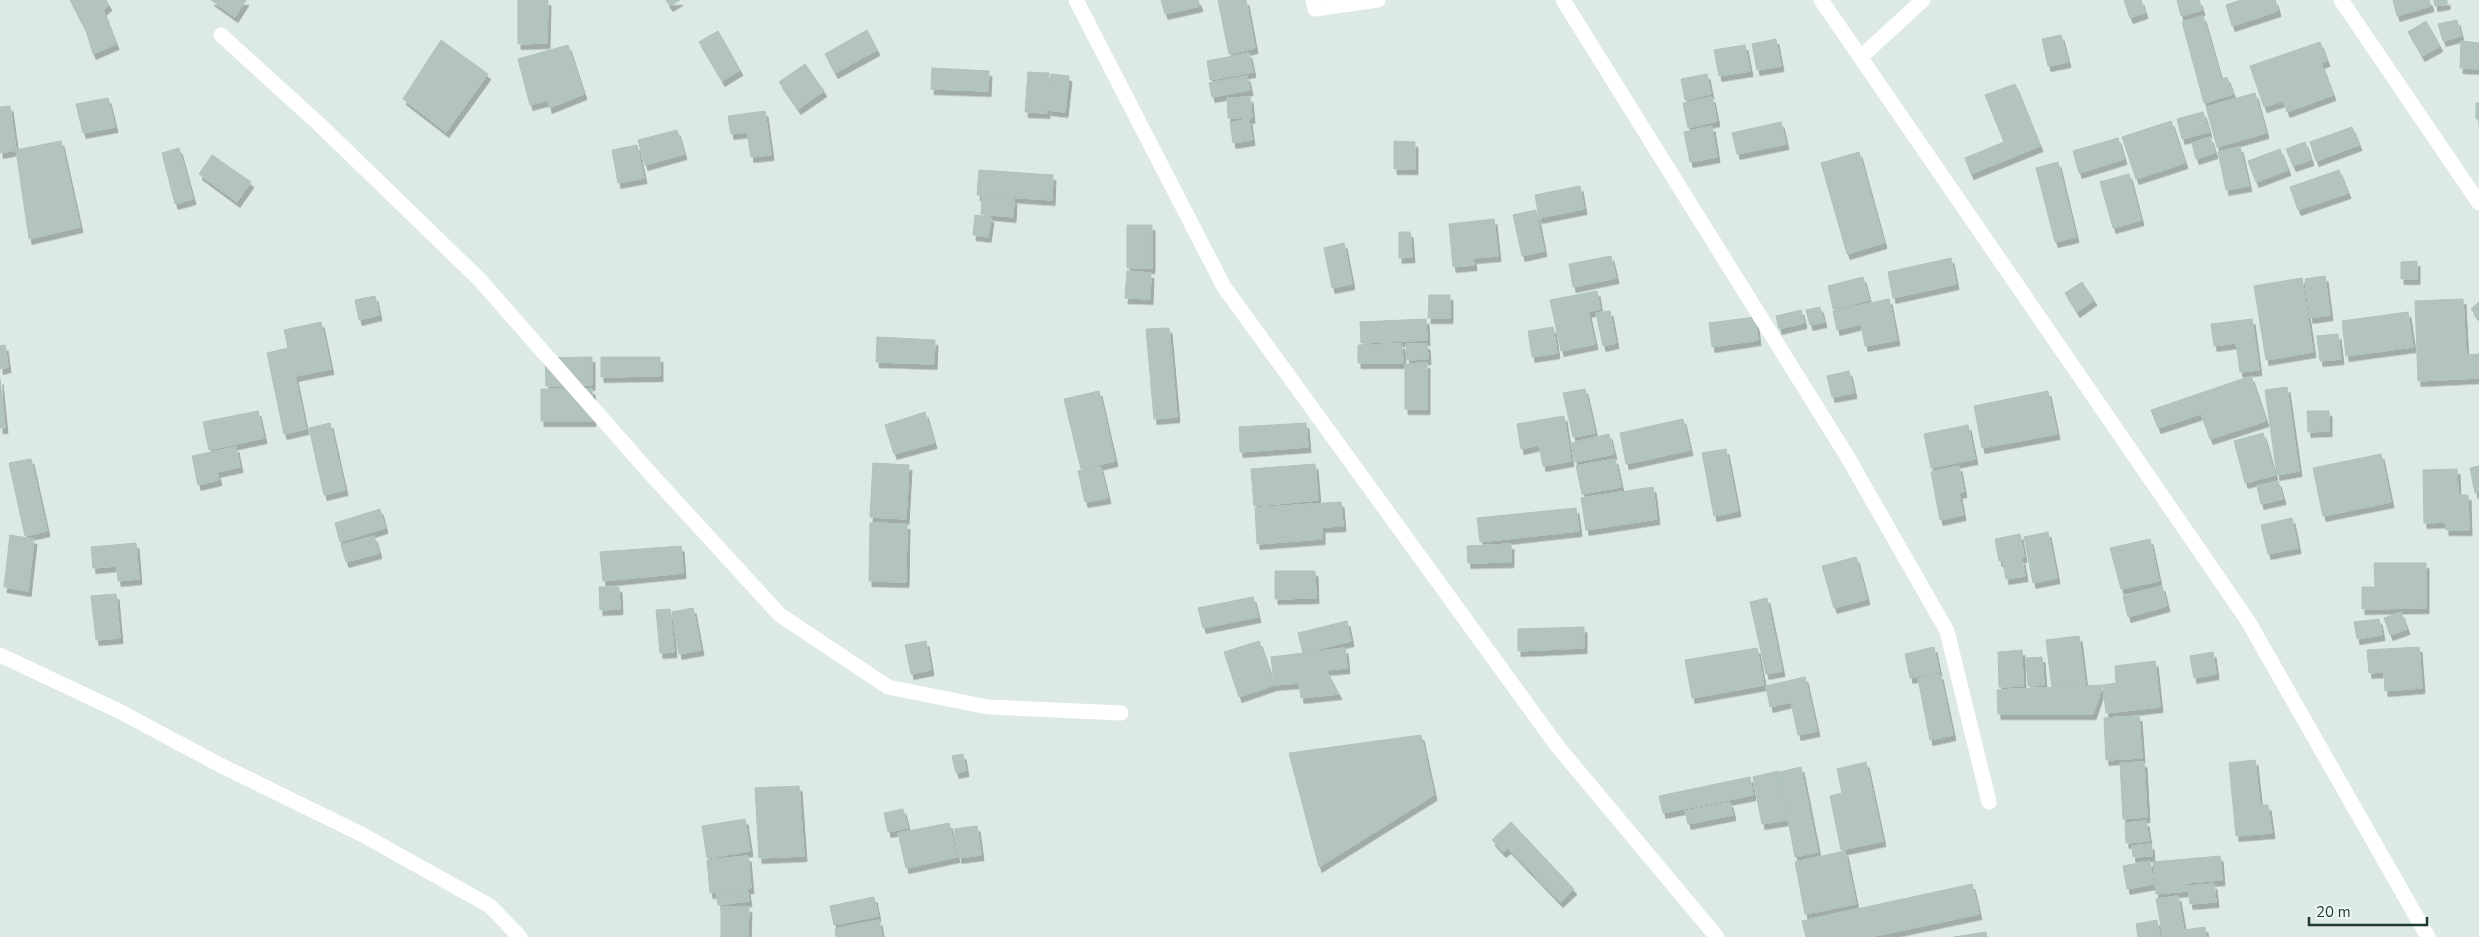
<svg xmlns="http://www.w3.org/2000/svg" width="2479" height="937" font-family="'Nunito Sans',sans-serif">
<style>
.building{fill:#b2c4bc;stroke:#afc3ba;filter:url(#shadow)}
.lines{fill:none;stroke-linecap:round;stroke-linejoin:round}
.street{stroke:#fff;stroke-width:15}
</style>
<defs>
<filter id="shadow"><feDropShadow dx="3" dy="5.5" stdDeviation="0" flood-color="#0004"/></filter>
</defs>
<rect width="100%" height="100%" fill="#ddeae4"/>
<path class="building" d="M70 0H106L109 5 103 10 116 44 93 54 86 31Z
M211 0H246L235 17Z
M518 0H548L547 43 518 44Z
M666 0H680L670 6Z
M1161 0H1198L1200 6 1165 14Z
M1218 0H1246L1255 48 1229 54Z
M2124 0H2141L2145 13 2130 18Z
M2177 0H2199L2202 10 2181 16Z
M2241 0H2275L2278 11 2232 26 2226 5Z
M2393 0H2429L2431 6 2397 16Z
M2434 0H2447V4L2435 6Z
M2203 16 2221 79 2227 77 2233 94 2204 103 2182 22Z
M2457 20 2461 36 2443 41 2438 24Z
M2426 21 2440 46 2422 56 2408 32Z
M867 30 877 50 835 73 825 54Z
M718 31 740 70 722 81 699 42Z
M2061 35 2068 62 2048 66 2042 39Z
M1776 39 1781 66 1757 70 1752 44Z
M441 40 488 74 446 132 403 99Z
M2461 41 2479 43V69L2460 68Z
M2320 42 2327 61 2321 63 2333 95 2287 112 2283 101 2264 107 2250 66Z
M568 45 584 94 549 108 548 100 530 105 518 59Z
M1745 45 1750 71 1719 76 1714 50Z
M1249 53 1253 72 1210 80 1207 61Z
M805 64 824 91 798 109 779 82Z
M932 68 989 71 988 91 931 89Z
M1028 72 1049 73 1047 113 1025 112Z
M1051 74 1069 76 1065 112 1048 110Z
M1707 74 1711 94 1685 100 1681 79Z
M1247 76 1250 90 1212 97 1209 83Z
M2015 84 2040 146 1971 174 1965 158 2004 142 1985 95Z
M2255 93 2266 133 2217 147 2206 107Z
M1250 97 1252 118H1228L1227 98Z
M1712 97 1717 121 1688 128 1683 103Z
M108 98 115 127 83 133 76 104Z
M2476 103H2479V119H2476Z
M10 106 16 150 0 153V107Z
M765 111 771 155 751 157 747 132 731 134 728 116Z
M2203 112 2209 132 2182 139 2177 119Z
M1249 119 1252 140 1233 143 1230 123Z
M2171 121 2185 163 2136 179 2122 137Z
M1781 122 1786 144 1737 154 1732 133Z
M1712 126 1717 157 1690 162 1684 132Z
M2352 127 2359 145 2316 161 2310 142Z
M677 130 684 154 645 165 638 140Z
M2210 137 2215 153 2196 159 2192 143Z
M2118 138 2124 159 2079 173 2073 151Z
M61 141 80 227 29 239 16 150Z
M1394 141 1415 142V169H1394Z
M2305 142 2311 160 2293 166 2286 149Z
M637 145 644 178 618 183 612 150Z
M2240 147 2249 186 2226 190 2218 152Z
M179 148 193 199 175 204 162 153Z
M2280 149 2288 170 2256 182 2248 161Z
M1859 152 1884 243 1847 254 1821 163Z
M212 155 251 182 237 202 199 174Z
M2058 162 2076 237 2055 242 2036 168Z
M979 170 1053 175 1052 200 977 195Z
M2339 170 2348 193 2298 210 2290 187Z
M2129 174 2141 220 2113 228 2100 182Z
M1580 186 1584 209 1539 218 1535 195Z
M982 196 1014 199 1013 217 981 214Z
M1536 210 1544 251 1522 256 1513 215Z
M975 215 991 217 988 237 973 235Z
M1494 219 1498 256 1473 258 1474 265 1453 267 1449 224Z
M1127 225H1152V268H1127Z
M1399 232H1410L1412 257 1399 258Z
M1344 243 1352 284 1332 288 1324 248Z
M1611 256 1616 278 1573 287 1569 264Z
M1951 258 1956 284 1893 298 1888 272Z
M2417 261V279H2401V262Z
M1127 271 1151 273 1150 299 1125 298Z
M2325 276 2330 315 2310 318 2305 279Z
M1863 277 1869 300 1833 309 1828 286Z
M2302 278 2313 352 2266 360 2254 286Z
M2082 282 2094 300 2077 312 2065 293Z
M1597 291 1600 309 1588 312 1595 344 1561 351 1550 300Z
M1429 295H1450V318H1428Z
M375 296 379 315 359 320 355 300Z
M1889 299 1897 340 1865 346 1861 324 1837 330 1833 311Z
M2463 299 2466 355 2479 354V378L2418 381 2415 301Z
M2479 302V319L2471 309Z
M1820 307 1824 322 1810 325 1806 310Z
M1801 310 1804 323 1779 329 1776 316Z
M1610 311 1616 343 1603 346 1596 313Z
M2408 312 2413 347 2346 356 2342 321Z
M1755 317 1758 340 1712 347 1709 323Z
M1426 319 1427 340 1361 343 1360 322Z
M2252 319 2259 370 2240 372 2236 343 2214 346 2211 324Z
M321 322 331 369 295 376 306 429 284 434 267 353 288 348 284 330Z
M1553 327 1557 353 1532 357 1528 331Z
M1169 328 1177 417 1154 419 1146 329Z
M2338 334 2341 359 2320 361 2317 336Z
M877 337 935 340 934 364 876 362Z
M1402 344 1403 363H1358V345Z
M1406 344H1427L1428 359 1407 360Z
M5 345 8 367 0 369V346Z
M592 357V385L546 386 545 358Z
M601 357H660V376L601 377Z
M1427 363V409H1405V364Z
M1849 371 1854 393 1832 397 1827 376Z
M2251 376 2266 421 2210 439 2201 414 2158 428 2151 410Z
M0 379 5 428H0Z
M2287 387 2299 471 2277 475 2265 390Z
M541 389H592L593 421H541Z
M1585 389 1595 433 1573 437 1563 393Z
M1099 391 1115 461 1081 469 1064 399Z
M2048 391 2057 434 1982 448 1974 406Z
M258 411 264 438 209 450 203 422Z
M2307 411H2329V431L2308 432Z
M925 412 934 443 894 454 885 425Z
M1564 416 1571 461 1543 466 1539 445 1521 449 1517 424Z
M1683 419 1690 450 1626 464 1620 433Z
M330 423 345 490 324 495 309 428Z
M1306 423 1308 447 1240 452 1239 427Z
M1968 425 1975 459 1931 468 1924 434Z
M2263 433 2275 475 2245 483 2234 441Z
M1609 434 1614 454 1575 462 1571 443Z
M236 447 240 467 217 472 219 480 198 485 192 456Z
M1726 449 1738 511 1714 516 1702 453Z
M2381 454 2391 502 2323 516 2313 468Z
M31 459 47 531 25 536 9 463Z
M1615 459 1621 487 1582 494 1576 466Z
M873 463 909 465 906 519 870 517Z
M1315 464 1318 500 1254 506 1251 469Z
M1100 466 1108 498 1085 502 1078 471Z
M1959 466 1964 492 1959 493 1963 515 1940 520 1931 472Z
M2479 466V492L2475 493 2470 468Z
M2457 469 2458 495H2468L2469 530H2446V522L2424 523 2423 470Z
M2278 481 2283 499 2261 504 2257 486Z
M1653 487 1657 519 1586 530 1581 498Z
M1341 502 1343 526 1322 527V539L1257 544 1255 508Z
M1576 508 1579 531 1480 542 1477 518Z
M380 509 385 528 340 542 335 523Z
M2292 518 2298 548 2268 554 2261 525Z
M870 523 907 524 906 582 869 581Z
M2048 532 2057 578 2033 583 2024 537Z
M2020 534 2024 557 1999 561 1995 539Z
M10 535 34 539 28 591 4 587Z
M374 536 379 553 346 562 341 545Z
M2150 539 2159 581 2121 589 2110 548Z
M136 543 139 579 118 581 117 566 93 568 91 547Z
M1511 544V562L1468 563 1467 546Z
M681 546 683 573 603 581 600 552Z
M1856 557 1867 599 1834 608 1822 566Z
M2022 559 2025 576 2006 579 2003 562Z
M2374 563H2426V608L2362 609V587H2375Z
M1275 571H1315L1316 598 1275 599Z
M2162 586 2167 606 2128 617 2123 596Z
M599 587H619L620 609 600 610Z
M116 594 120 638 96 640 91 596Z
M1253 597 1258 617 1203 628 1198 608Z
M1767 598 1782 671 1766 674 1750 602Z
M693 608 701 650 679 654 672 612Z
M670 609 674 652 660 653 656 610Z
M2401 612 2407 629 2390 635 2384 618Z
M2379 619 2382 635 2357 639 2354 622Z
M1347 621 1351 641 1303 653 1298 633Z
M1584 627V648L1518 651V629Z
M2079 636 2085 684 2052 688 2046 640Z
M926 641 931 670 911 674 905 645Z
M1259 641 1274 685 1239 697 1224 652Z
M1934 647 1939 672 1910 678 1905 654Z
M2419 647 2422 688 2385 691 2384 672 2369 673 2367 650Z
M1345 648 1347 668 1326 670 1339 694 1301 698 1299 683 1274 685 1271 657Z
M1757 648 1764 685 1692 698 1685 660Z
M2022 650 2023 686 1999 687 1998 652Z
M2213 652 2216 674 2194 678 2190 656Z
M2042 657 2044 685 2028 686 2026 658Z
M2155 661 2160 707 2106 713 2103 685 2116 683 2115 666Z
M1940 674 1953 735 1930 740 1918 679Z
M1805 677 1817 731 1798 735 1791 702 1770 707 1766 686Z
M2103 685 2093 714H1998L1997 690Z
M2139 716 2142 758 2106 760 2104 718Z
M1421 735 1434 795 1319 867 1289 753Z
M963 754 966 771 956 773 952 756Z
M2255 760 2260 805H2268L2272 833 2236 836 2229 763Z
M1866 762 1883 841 1841 850 1830 796 1842 793 1837 769Z
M2144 762 2147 817 2123 819 2120 763Z
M1801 767 1818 852 1795 857 1779 772Z
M1778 771 1787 820 1762 824 1753 777Z
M1750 777 1753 795 1663 813 1659 796Z
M799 786 804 856 759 858 755 788Z
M1730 802 1733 815 1688 824 1685 811Z
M903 809 908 828 888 832 884 813Z
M745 819 750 851 707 858 702 826Z
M2146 821 2149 841 2126 843 2125 823Z
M1511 822 1574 889 1560 902 1508 848 1503 852 1492 840Z
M949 823 957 857 906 868 898 833Z
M977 826 981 855 959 858 954 829Z
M2151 844 2152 856 2133 857 2132 846Z
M1845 851 1856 904 1805 914 1795 862Z
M748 856 751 888 710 893 707 860Z
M2220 856 2222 880 2186 883 2187 891 2156 894 2153 862Z
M2150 861 2153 884 2127 889 2123 866Z
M1972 884 1979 914 1870 937H1806L1802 921Z
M2214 884 2216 902 2190 904 2188 886Z
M747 889 749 901 718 905 716 894Z
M2178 896 2184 930 2205 927 2206 937H2163L2156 899Z
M874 897 878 916 834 925 830 906Z
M721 907H749L748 937H721Z
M879 920 882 937H836L835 929Z
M2157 920 2160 937H2138L2136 924Z
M1986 932 1987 937H1954Z"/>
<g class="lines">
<path class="street" d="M1076 0 1224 287 1558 747 1717 937
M1313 0 1315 9 1378 0
M1563 0 1847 456 1947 631 1989 802
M1821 0 2248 621 2428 937
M2341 0 2479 203
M221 35 320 125 479 279 649 472 780 615 888 687 988 707 1121 713
M1862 56 1923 0
M0 655 119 711 220 765 363 835 490 906 520 937"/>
</g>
<path d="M2309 917v8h118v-8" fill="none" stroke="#1e3931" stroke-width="2.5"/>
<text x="2316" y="917" font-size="15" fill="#1e3931" stroke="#edf6f1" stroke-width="4" paint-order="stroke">20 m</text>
</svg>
